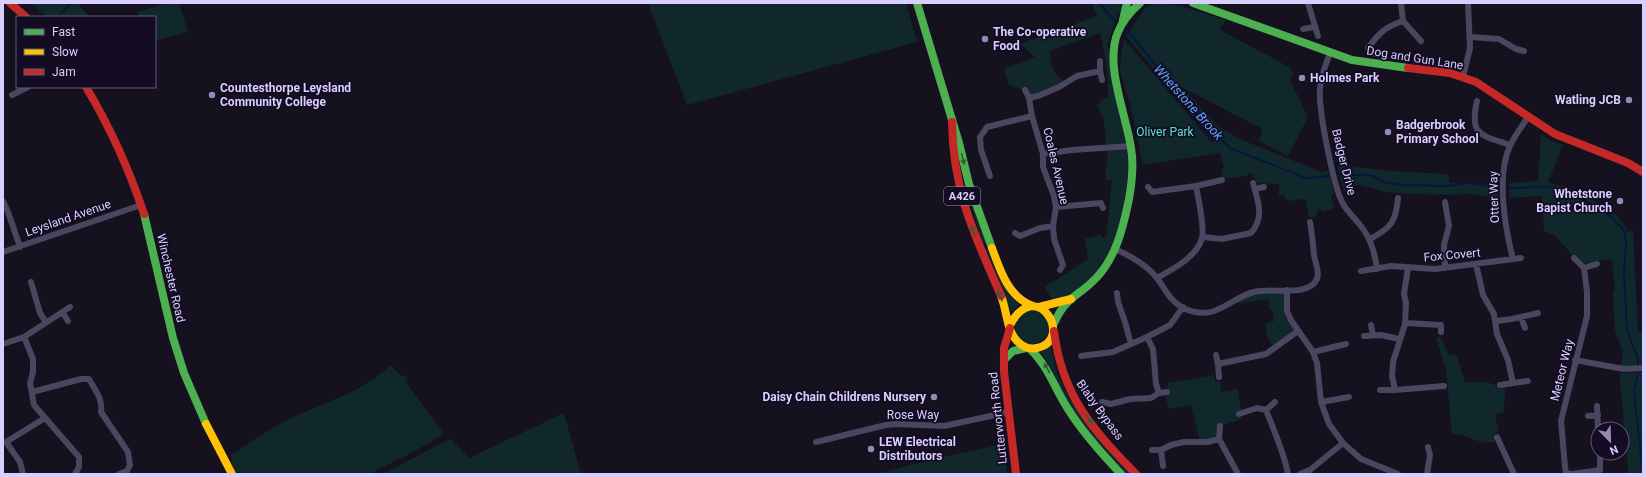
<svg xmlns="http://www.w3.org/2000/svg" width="1646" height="477" font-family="Roboto,sans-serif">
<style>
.green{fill:#10282c}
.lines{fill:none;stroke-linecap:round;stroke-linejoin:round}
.stream{stroke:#07163f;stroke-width:2}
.street{stroke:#4a465f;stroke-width:6}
.fast{stroke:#4caf50;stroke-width:8}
.slow{stroke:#ffc107;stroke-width:8}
.jam{stroke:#c62828;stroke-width:8}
.oneway{fill:#305e3a}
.poi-dot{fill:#948cb0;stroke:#130c23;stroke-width:1.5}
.labels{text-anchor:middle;stroke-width:3.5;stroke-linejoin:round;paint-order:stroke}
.shield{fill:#130c23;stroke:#9e94bd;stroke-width:1}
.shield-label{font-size:11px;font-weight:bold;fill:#d9cfff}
.poi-label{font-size:12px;font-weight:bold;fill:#d9cfff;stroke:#130c23;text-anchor:start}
.street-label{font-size:12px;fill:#d9cfff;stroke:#130c23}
.park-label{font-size:12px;fill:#54e6d1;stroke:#130c23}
.water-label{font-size:13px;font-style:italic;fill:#5da3ff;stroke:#130c23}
</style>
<rect width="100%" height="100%" fill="#15111e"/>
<path class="green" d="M31 3H69L57 17H47Z
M73 3H78L89 17H58Z
M168 3H179L188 32 155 41V17H139L137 12Z
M648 3H906L917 42 687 105Z
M1092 3H1124L1121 14 1118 13 1107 46 1113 57 1131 146 1121 235 1097 270 1089 280 1074 293 1072 298 1053 302 1045 287 1088 259 1085 239 1101 235 1102 238H1105C1110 219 1109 199 1112 180H1106L1105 172 1108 162 1104 121 1097 105 1108 96C1109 74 1105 54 1100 33L1050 51C1050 58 1052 71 1058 76 1061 79 1063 80 1065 83L1029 98 1024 90 1009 85 1004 69 1035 57 1020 44 1097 16Z
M1155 3C1179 3 1203 13 1226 20L1220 30 1291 68 1293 74 1289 81 1291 82 1308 117 1288 156 1259 141 1263 129 1179 86 1194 100 1217 125 1237 138 1322 172 1328 170 1334 192 1331 196 1334 208 1322 212 1320 209H1317V214L1314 217H1309L1306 200 1304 199 1288 201 1283 195 1279 196V184L1257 183 1252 173H1249L1247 176 1231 178H1223L1221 170 1224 168 1220 153 1143 165 1131 107 1120 71 1121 55 1124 39 1212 143 1216 139 1201 125 1126 36 1145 8Z
M1541 134 1552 141 1563 145 1548 182 1587 195 1611 214H1616L1628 232 1633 229 1638 332 1643 333V368H1620L1623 352 1615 331 1613 295 1615 288 1612 260H1600L1594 263 1583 264 1574 258 1556 236 1544 231 1542 196 1509 198V183L1538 181Z
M1337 165 1391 171 1448 174 1450 183 1497 184 1498 197 1468 194 1448 195 1391 193 1359 185 1343 188Z
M965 185 986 243H982Z
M984 249H988L1007 292 1019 305 1011 312Z
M1287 290V303L1298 331 1274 349 1267 336 1265 324 1274 321 1272 310 1269 309V299L1240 303 1235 301 1254 292Z
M1015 327a17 17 0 1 1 34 0a17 17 0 1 1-34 0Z
M1440 336 1449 356 1456 354 1465 382H1487L1505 389 1504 412 1495 415 1499 432 1493 434 1496 441C1479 447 1468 433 1452 434L1446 369 1436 339Z
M1051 344C1053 359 1056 373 1063 386 1077 415 1109 448 1130 474H1126C1104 451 1082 427 1066 400 1056 384 1052 366 1040 351Z
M391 365 399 374 407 378 406 382 444 434 415 451 369 474H242L241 472 236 473C232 467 233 461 231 455 248 444 263 433 280 424 315 405 363 393 391 365Z
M1643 372V474H1628L1627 454 1619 373Z
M1214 375 1215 382 1220 381 1221 392 1238 389 1242 419 1220 426 1219 439 1200 442 1191 405 1169 409 1166 398 1167 397 1168 383Z
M564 413 581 474H383L450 439 469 458Z
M1004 444 1007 474H876L938 458Z"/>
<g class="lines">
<path class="stream" d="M1099 3 1116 22
M1125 28 1195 113 1212 131 1230 148 1306 178 1343 175H1370L1384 182 1403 185 1449 186 1467 183 1498 187
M1508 188 1548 187 1558 189 1603 209 1624 230 1626 245 1624 272 1627 330 1638 359V373L1634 391 1643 474"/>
<path class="street" d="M1308 3 1318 36
M1403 21 1421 41
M1303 29 1314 27
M1471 37 1499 39 1516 49 1524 51
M1330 53C1326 64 1321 76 1320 88 1318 109 1333 183 1342 202 1347 212 1357 220 1363 229 1372 241 1375 254 1377 269
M1375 54 1368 48C1379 33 1385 27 1403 21L1401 3
M1100 61V71L1102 80
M1463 77 1470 48 1468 3
M1025 90 1029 98 1032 116 1043 154V167L1054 196 1056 207 1053 226 1054 239 1063 265 1060 270
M12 95 28 87
M1029 98 1038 96 1059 87 1077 76 1100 71
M1477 101C1469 136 1481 135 1510 145
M1043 154 1072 150 1131 146
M990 176 981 150 980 137 987 127 1032 116
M1196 186 1222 180
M1148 187 1152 192 1196 186C1198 197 1205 228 1202 238 1197 257 1173 269 1157 278
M1255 189 1264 187
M3 201 8 212 20 247
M1056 207 1101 203 1103 208
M1015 233 1020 236 1040 228 1053 226
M1203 237 1222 239 1251 233C1265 217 1258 201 1253 183
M1370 239C1391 228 1396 222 1398 198
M1115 249C1131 256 1146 264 1157 278 1165 289 1170 301 1183 308 1216 323 1227 299 1254 292 1272 287 1308 298 1317 279 1320 270 1315 263 1314 255 1313 244 1312 233 1310 222
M3 252 141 205
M1513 259C1505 228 1496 175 1510 146 1515 135 1522 126 1528 117
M1476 264 1483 295 1494 314 1497 334 1508 360 1513 383 1500 385
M1408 268 1404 294 1406 303 1405 324 1393 362 1392 376 1395 390 1444 386
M1445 268 1444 245 1449 226 1445 202
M1584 268 1597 264
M1361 271 1391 266 1435 269 1521 258
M31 282 40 313 46 322
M1287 290V311L1291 320 1313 352 1317 363 1321 402 1329 424 1343 443 1361 459 1398 474
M1117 293 1118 302 1125 322 1131 344
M63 313 68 321
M1521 317 1525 328
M1496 321 1512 319 1538 313
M1405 323 1441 325V332
M1371 325 1373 335
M1364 336 1381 335 1399 339
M24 337 33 359V372L30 383 34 405 79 457V467L75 474
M3 344 24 337 70 307
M1313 352 1346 344
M1216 355 1218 364
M1081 356 1113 352 1147 337 1170 325 1183 307
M1575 360 1624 369 1643 368
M1219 377 1218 364 1266 354 1298 331
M1513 383 1528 381
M1380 390H1395
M32 392 81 379H89C95 390 103 399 101 412L128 452 130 465 127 471 119 474
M1159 393 1167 392
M1102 402 1111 404 1130 399 1151 398 1159 393 1156 384 1153 349 1147 337
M1321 402 1349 397
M1597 406 1598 429
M1266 410 1275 402
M1239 414 1257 408 1266 410C1274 431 1284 452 1288 474
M1588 416 1598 415
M1220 426 1219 439 1238 474
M1497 437 1514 474
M816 442 886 425 896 424 944 426 1009 412
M1152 450H1161
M1163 466 1161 450 1171 445 1184 442H1208L1219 439
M23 474 20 462 6 442 45 418
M1300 474 1310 470 1343 443
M1427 474 1430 455 1428 447
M1571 474 1566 473 1565 467 1561 421 1587 316V292L1584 268 1574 258
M1572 474 1600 470V453"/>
<path class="fast" d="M917 3 959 143 969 184 992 248
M1193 3 1352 60 1408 68
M1123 20 1127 3
M144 214 173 338 184 373 206 424
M1053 325C1056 320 1058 314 1062 309 1069 298 1082 292 1091 283 1115 262 1123 229 1129 199 1132 182 1134 164 1131 148 1126 114 1104 64 1118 32 1123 20 1131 11 1140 3
M1030 349C1048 366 1055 389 1068 409 1083 433 1102 454 1121 474
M1004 360 1013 351 1026 348"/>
<path class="slow" d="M992 248C1000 270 1008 297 1033 306
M1001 296C1007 310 1006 329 1017 341 1022 346 1029 350 1037 348 1075 340 1037 275 1010 325
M1039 307 1071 299
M206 424 232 474"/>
<path class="jam" d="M10 3 26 17
M1408 68 1450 73 1476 82 1555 134 1628 163 1643 172
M86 87C110 127 129 169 144 214
M952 122C953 191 974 234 1001 296
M1010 328 1004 348V372L1016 474
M1054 331C1062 396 1092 429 1136 474"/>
</g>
<defs><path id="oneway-solid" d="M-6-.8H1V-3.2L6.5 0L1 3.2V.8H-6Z"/></defs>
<g class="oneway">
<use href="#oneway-solid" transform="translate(963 159) rotate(76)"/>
<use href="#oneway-solid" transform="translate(973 231) rotate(-111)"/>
<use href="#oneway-solid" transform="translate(1000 296) rotate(-113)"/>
<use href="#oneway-solid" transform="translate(1047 368) rotate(-119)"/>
<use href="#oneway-solid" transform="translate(1089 419) rotate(53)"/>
</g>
<g class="poi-dot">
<circle cx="985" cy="39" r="4"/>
<circle cx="1302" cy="78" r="4"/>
<circle cx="212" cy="95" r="4"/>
<circle cx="1629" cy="100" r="4"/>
<circle cx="1388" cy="132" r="4"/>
<circle cx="1620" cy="201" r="4"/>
<circle cx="934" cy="397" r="4"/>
<circle cx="871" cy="449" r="4"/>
</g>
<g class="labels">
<rect class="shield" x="944" y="187" width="36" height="18" rx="3"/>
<g class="shield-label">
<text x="962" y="200">A426</text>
</g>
<g class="poi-label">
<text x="993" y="36">The Co-operative<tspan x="993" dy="14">Food</tspan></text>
<text x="1310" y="82">Holmes Park</text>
<text x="220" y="92">Countesthorpe Leysland<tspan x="220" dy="14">Community College</tspan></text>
<text x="1621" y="104" text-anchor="end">Watling JCB</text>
<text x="1396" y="129">Badgerbrook<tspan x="1396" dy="14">Primary School</tspan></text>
<text x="1612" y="198" text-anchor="end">Whetstone<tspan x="1612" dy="14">Bapist Church</tspan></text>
<text x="926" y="401" text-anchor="end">Daisy Chain Childrens Nursery</text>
<text x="879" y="446">LEW Electrical<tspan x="879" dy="14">Distributors</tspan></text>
</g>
<g class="street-label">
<text transform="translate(1415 58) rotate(9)" y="4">Dog and Gun Lane</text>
<text transform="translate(1344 162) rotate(76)" y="4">Badger Drive</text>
<text transform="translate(1056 166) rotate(77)" y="4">Coales Avenue</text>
<text transform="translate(1494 197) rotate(-92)" y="4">Otter Way</text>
<text transform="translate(68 218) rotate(-19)" y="4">Leysland Avenue</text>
<text transform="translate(1452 255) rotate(-5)" y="4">Fox Covert</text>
<text transform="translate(171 278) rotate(77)" y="4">Winchester Road</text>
<text transform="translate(1562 370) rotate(-76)" y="4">Meteor Way</text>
<text transform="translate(1100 410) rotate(54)" y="4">Blaby Bypass</text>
<text x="913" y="419">Rose Way</text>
<text transform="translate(998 418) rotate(-96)" y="4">Lutterworth Road</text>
</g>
<g class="park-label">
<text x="1165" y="136">Oliver Park</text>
</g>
<g class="water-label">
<text transform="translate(1189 102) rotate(48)" y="5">Whetstone Brook</text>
</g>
</g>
<rect width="1646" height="477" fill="none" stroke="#d9cfff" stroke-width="8"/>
<rect x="16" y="16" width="140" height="72" fill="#130c23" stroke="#625a7b"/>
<rect x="24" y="29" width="20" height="6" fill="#4caf50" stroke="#625a7b"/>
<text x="52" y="36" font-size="12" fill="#d9cfff">Fast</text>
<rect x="24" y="49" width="20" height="6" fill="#ffc107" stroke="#625a7b"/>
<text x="52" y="56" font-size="12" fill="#d9cfff">Slow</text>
<rect x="24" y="69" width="20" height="6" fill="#c62828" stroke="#625a7b"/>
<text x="52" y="76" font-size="12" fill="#d9cfff">Jam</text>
<g transform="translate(1610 441) rotate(157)"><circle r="19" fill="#130c23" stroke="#625a7b"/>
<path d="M0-3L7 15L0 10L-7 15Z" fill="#948cb0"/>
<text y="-6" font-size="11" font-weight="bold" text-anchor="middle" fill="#d9cfff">N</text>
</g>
</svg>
